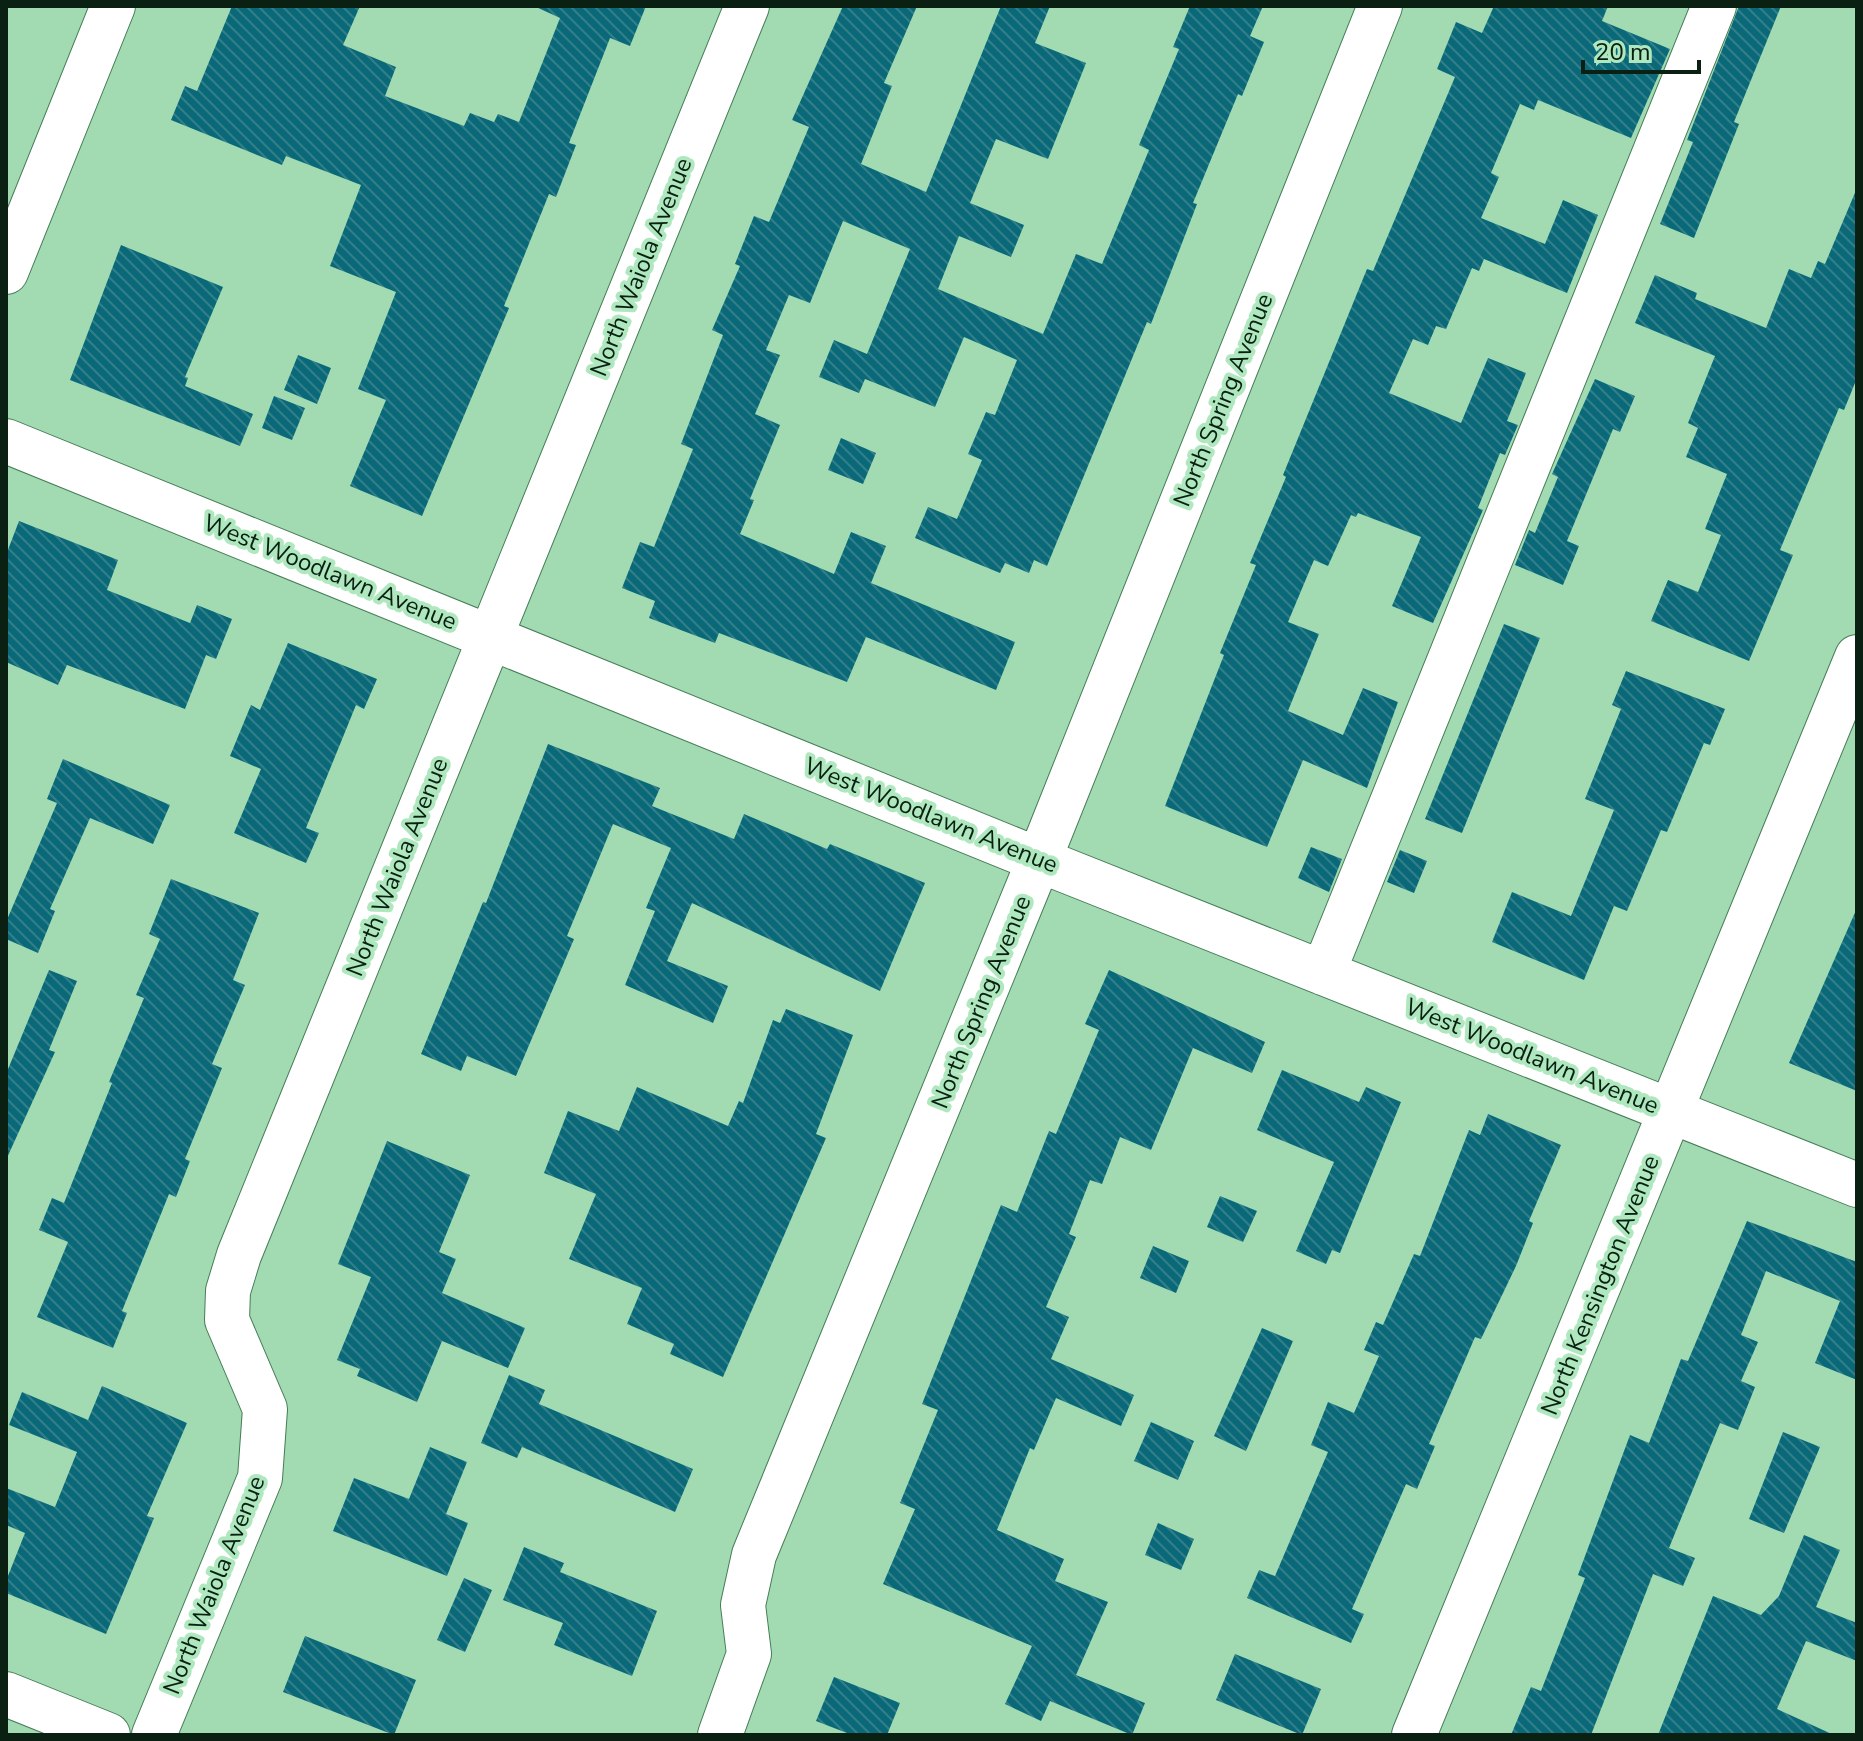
<svg xmlns="http://www.w3.org/2000/svg" width="1863" height="1741" font-family="'Nunito Sans',sans-serif">
<style>
.building{fill:url(#building-back-hatch)}
.lines{fill:none;stroke-linecap:round;stroke-linejoin:round}
.minor-casing{stroke:#467d58;stroke-width:46}
.minor{stroke:#fff;stroke-width:44}
.labels{text-anchor:middle;stroke-width:8;stroke-linejoin:round;paint-order:stroke}
.street-label{font-size:24px;fill:#0a2012;stroke:#afe8bf}
</style>
<defs>
<pattern id="building-back-hatch" width="6" height="6" patternUnits="userSpaceOnUse" patternTransform="scale(2)"><rect width="6" height="6" fill="#096979"/><path d="M-1 5l2 2M0 0l6 6M5-1l2 2" fill="none" stroke="#347e89"/></pattern>
</defs>
<rect width="100%" height="100%" fill="#a2dbb2"/>
<path class="building" d="M232 6H360L343 45 396 67 385 96 464 126 470 113 494 122 498 114 519 122 560 18 534 6H646L630 46 610 38 569 143 576 145 556 197 549 194 504 306 509 308 422 516 350 486 386 400 358 389 396 292 330 266 361 185 286 156 282 165 171 120 185 86 197 91Z
M843 6H917L884 83 892 86 861 164 926 192 1001 6H1050L1035 43 1086 63 1048 159 996 139 970 203 1024 225 1011 257 959 236 938 289 1043 334 1076 254 1102 264 1149 150 1139 145 1179 49 1173 47 1190 6H1263L1250 36 1264 42 1242 96 1238 94 1193 203 1197 204 1151 324 1147 322 1047 566 1034 560 1029 573 1005 563 1000 573 915 538 928 507 957 519 982 460 968 454 986 412 995 415 1017 360 964 337 935 407 865 379 859 393 819 377 834 340 867 354 910 249 843 221 810 303 789 295 766 350 780 355 755 414 780 425 750 499 754 500 740 534 834 574 851 532 886 546 871 583 1015 642 996 690 866 637 847 682 719 633 715 643 649 618 655 601 622 588 640 542 654 547 693 449 681 444 723 335 712 330 740 266 735 264 754 216 769 222 809 127 792 120Z
M1494 6H1608L1602 21 1670 49 1631 138 1538 100 1534 110 1520 104 1491 173 1499 177 1481 218 1545 244 1563 200 1598 215 1567 293 1484 259 1479 271 1472 268 1446 329 1436 326 1428 345 1413 339 1389 393 1461 423 1488 358 1526 373 1507 421 1518 425 1505 455 1500 453 1478 508 1483 510 1433 623 1392 606 1421 537 1358 513 1356 517 1351 515 1328 566 1314 560 1288 622 1319 634 1288 711 1343 735 1363 688 1398 702 1367 788 1303 760 1267 847 1165 806 1224 655 1220 653 1256 565 1250 563 1286 477 1283 475 1367 269 1373 271 1455 77 1437 69 1456 22 1482 33Z
M1739 6H1781L1734 122 1739 124 1694 238 1660 224 1693 142 1687 140Z
M1857 188V378L1844 410 1839 408 1780 550 1793 555 1749 661 1651 621 1668 580 1698 592 1721 535 1705 529 1727 474 1686 457 1698 428 1688 423 1715 356 1635 323 1655 275 1697 293 1695 299 1766 328 1789 269 1811 278 1818 261 1825 264Z
M121 245 223 287 185 377 188 378 185 386 253 414 240 446 70 380Z
M298 355 331 368 317 404 284 390Z
M1595 379 1635 396 1620 432 1613 429 1567 541 1579 546 1563 585 1515 565 1529 530 1535 533 1558 477 1552 474Z
M274 396 305 408 292 440 262 428Z
M841 438 876 453 863 484 828 470Z
M19 521 118 560 107 590 190 623 197 605 232 619 216 659 206 655 185 709 67 665 58 685 6 662V555Z
M1504 624 1540 638 1462 833 1425 819Z
M288 643 377 679 364 709 356 705 306 828 319 833 306 863 234 833 261 769 230 756 251 705 260 710Z
M1626 671 1725 709 1710 745 1704 743 1667 832 1661 830 1627 911 1614 906 1584 980 1492 942 1512 892 1571 916 1614 810 1585 799 1621 709 1612 705Z
M548 744 660 788 652 806 734 839 744 814 827 849 830 844 925 883 880 991 692 903 667 961 728 986 713 1023 625 985 655 911 646 908 671 848 613 824 567 936 574 939 516 1076 467 1056 461 1071 421 1054 483 902 486 903Z
M63 759 170 805 153 844 90 818 50 909 55 911 38 953 6 939V922L57 803 47 799Z
M1311 847 1342 859 1329 892 1298 878Z
M1400 850 1427 861 1414 893 1387 882Z
M171 879 259 913 233 980 245 985 212 1064 222 1068 185 1159 190 1161 176 1197 169 1194 122 1311 127 1313 113 1348 37 1317 68 1242 39 1230 52 1198 64 1203 112 1083 109 1082 144 998 136 995 160 939 149 934Z
M1857 908V1091L1789 1063Z
M49 970 77 981 49 1050 55 1052 6 1160V1074Z
M1109 970 1265 1042 1252 1073 1193 1048 1151 1150 1120 1137 1102 1184 1090 1180 1069 1234 1076 1237 1046 1307 1069 1317 1051 1359 1134 1395 1121 1426 1056 1398 1034 1450 1030 1448 997 1530 1064 1559 1055 1581 1108 1602 1076 1675 1145 1703 1132 1735 1050 1701 1041 1721 1005 1704 1032 1646 883 1584 915 1509 900 1503 938 1410 922 1404 1001 1205 1017 1212 1049 1131 1056 1134 1099 1030 1085 1024Z
M786 1009 853 1035 816 1134 826 1138 723 1377 670 1354 674 1344 627 1324 642 1288 569 1259 596 1194 544 1173 568 1111 619 1131 637 1087 728 1126 739 1101 743 1103 773 1020 780 1023Z
M1282 1070 1359 1102 1366 1087 1401 1102 1340 1253 1332 1250 1326 1264 1296 1251 1334 1162 1257 1130Z
M1488 1114 1561 1145 1529 1221 1533 1223 1516 1266 1481 1339 1475 1337 1429 1444 1435 1446 1417 1489 1406 1484 1352 1609 1364 1614 1351 1643 1247 1598 1259 1570 1275 1576 1328 1452 1311 1445 1328 1402 1354 1413 1379 1356 1364 1350 1376 1322 1383 1325 1414 1254 1420 1256 1469 1130 1480 1135Z
M387 1141 470 1175 439 1252 456 1259 442 1293 525 1328 508 1368 442 1341 417 1402 357 1376 360 1369 337 1360 371 1277 338 1264Z
M1220 1196 1257 1211 1243 1242 1207 1227Z
M1747 1221 1857 1262V1380L1815 1363 1840 1301 1766 1271 1741 1335 1758 1342 1741 1381 1755 1387 1738 1430 1720 1423 1669 1548 1695 1558 1683 1586 1653 1574 1591 1735H1511L1531 1687 1541 1691 1585 1578 1578 1575 1630 1435 1649 1443 1681 1359 1688 1361Z
M1153 1246 1189 1261 1176 1293 1140 1278Z
M1262 1328 1293 1341 1246 1451 1214 1436Z
M509 1375 545 1390 539 1404 693 1469 675 1512 522 1447 517 1458 481 1443Z
M102 1386 187 1423 147 1516 154 1518 106 1634 6 1593V1581L25 1533 6 1525V1488L55 1507 77 1452 9 1425 22 1392 88 1420Z
M1151 1422 1194 1441 1178 1480 1134 1461Z
M1783 1432 1820 1447 1784 1533 1749 1519Z
M430 1447 467 1462 446 1514 468 1523 447 1576 333 1531 354 1478 409 1499Z
M1158 1523 1194 1539 1181 1570 1145 1555Z
M1804 1535 1840 1550 1816 1607 1857 1623V1661L1806 1641 1777 1709 1834 1735H1658L1713 1596 1761 1615 1779 1596Z
M524 1547 564 1563 560 1572 657 1611 632 1676 554 1645 563 1623 503 1600Z
M464 1578 492 1590 465 1652 437 1640Z
M305 1636 416 1680 394 1735 283 1692Z
M1235 1654 1321 1689 1302 1735 1216 1700Z
M834 1677 900 1703 887 1735H852L816 1721Z"/>
<g class="lines">
<g class="minor-casing">
<path id="minor" d="M6 272 113 6
M6 441 1039 860 1857 1185
M1323 973 1714 6
M6 1694 108 1735
M154 1735 260 1478 265 1409 227 1320 228 1291 239 1255 747 6
M720 1735 749 1654 743 1605 754 1555 1039 860 1380 6
M1414 1735 1857 657"/>
</g>
<use href="#minor" class="minor"/>
</g>
<g class="labels">
<g class="street-label">
<text transform="translate(641 267) rotate(-68)" y="8">North Waiola Avenue</text>
<text transform="translate(1223 400) rotate(-68)" y="8">North Spring Avenue</text>
<text transform="translate(330 572) rotate(22)" y="8">West Woodlawn Avenue</text>
<text transform="translate(931 815) rotate(22)" y="8">West Woodlawn Avenue</text>
<text transform="translate(397 867) rotate(-68)" y="8">North Waiola Avenue</text>
<text transform="translate(981 1002) rotate(-68)" y="8">North Spring Avenue</text>
<text transform="translate(1532 1056) rotate(22)" y="8">West Woodlawn Avenue</text>
<text transform="translate(1600 1285) rotate(-68)" y="8">North Kensington Avenue</text>
<text transform="translate(214 1585) rotate(-68)" y="8">North Waiola Avenue</text>
</g>
</g>
<rect width="1863" height="1741" fill="none" stroke="#0a2012" stroke-width="16"/>
<path d="M1583 60v12h116v-12" fill="none" stroke="#0a2012" stroke-width="4"/>
<text x="1595" y="60" font-size="24" fill="#0a2012" stroke="#afe8bf" stroke-width="6" paint-order="stroke">20 m</text>
</svg>
